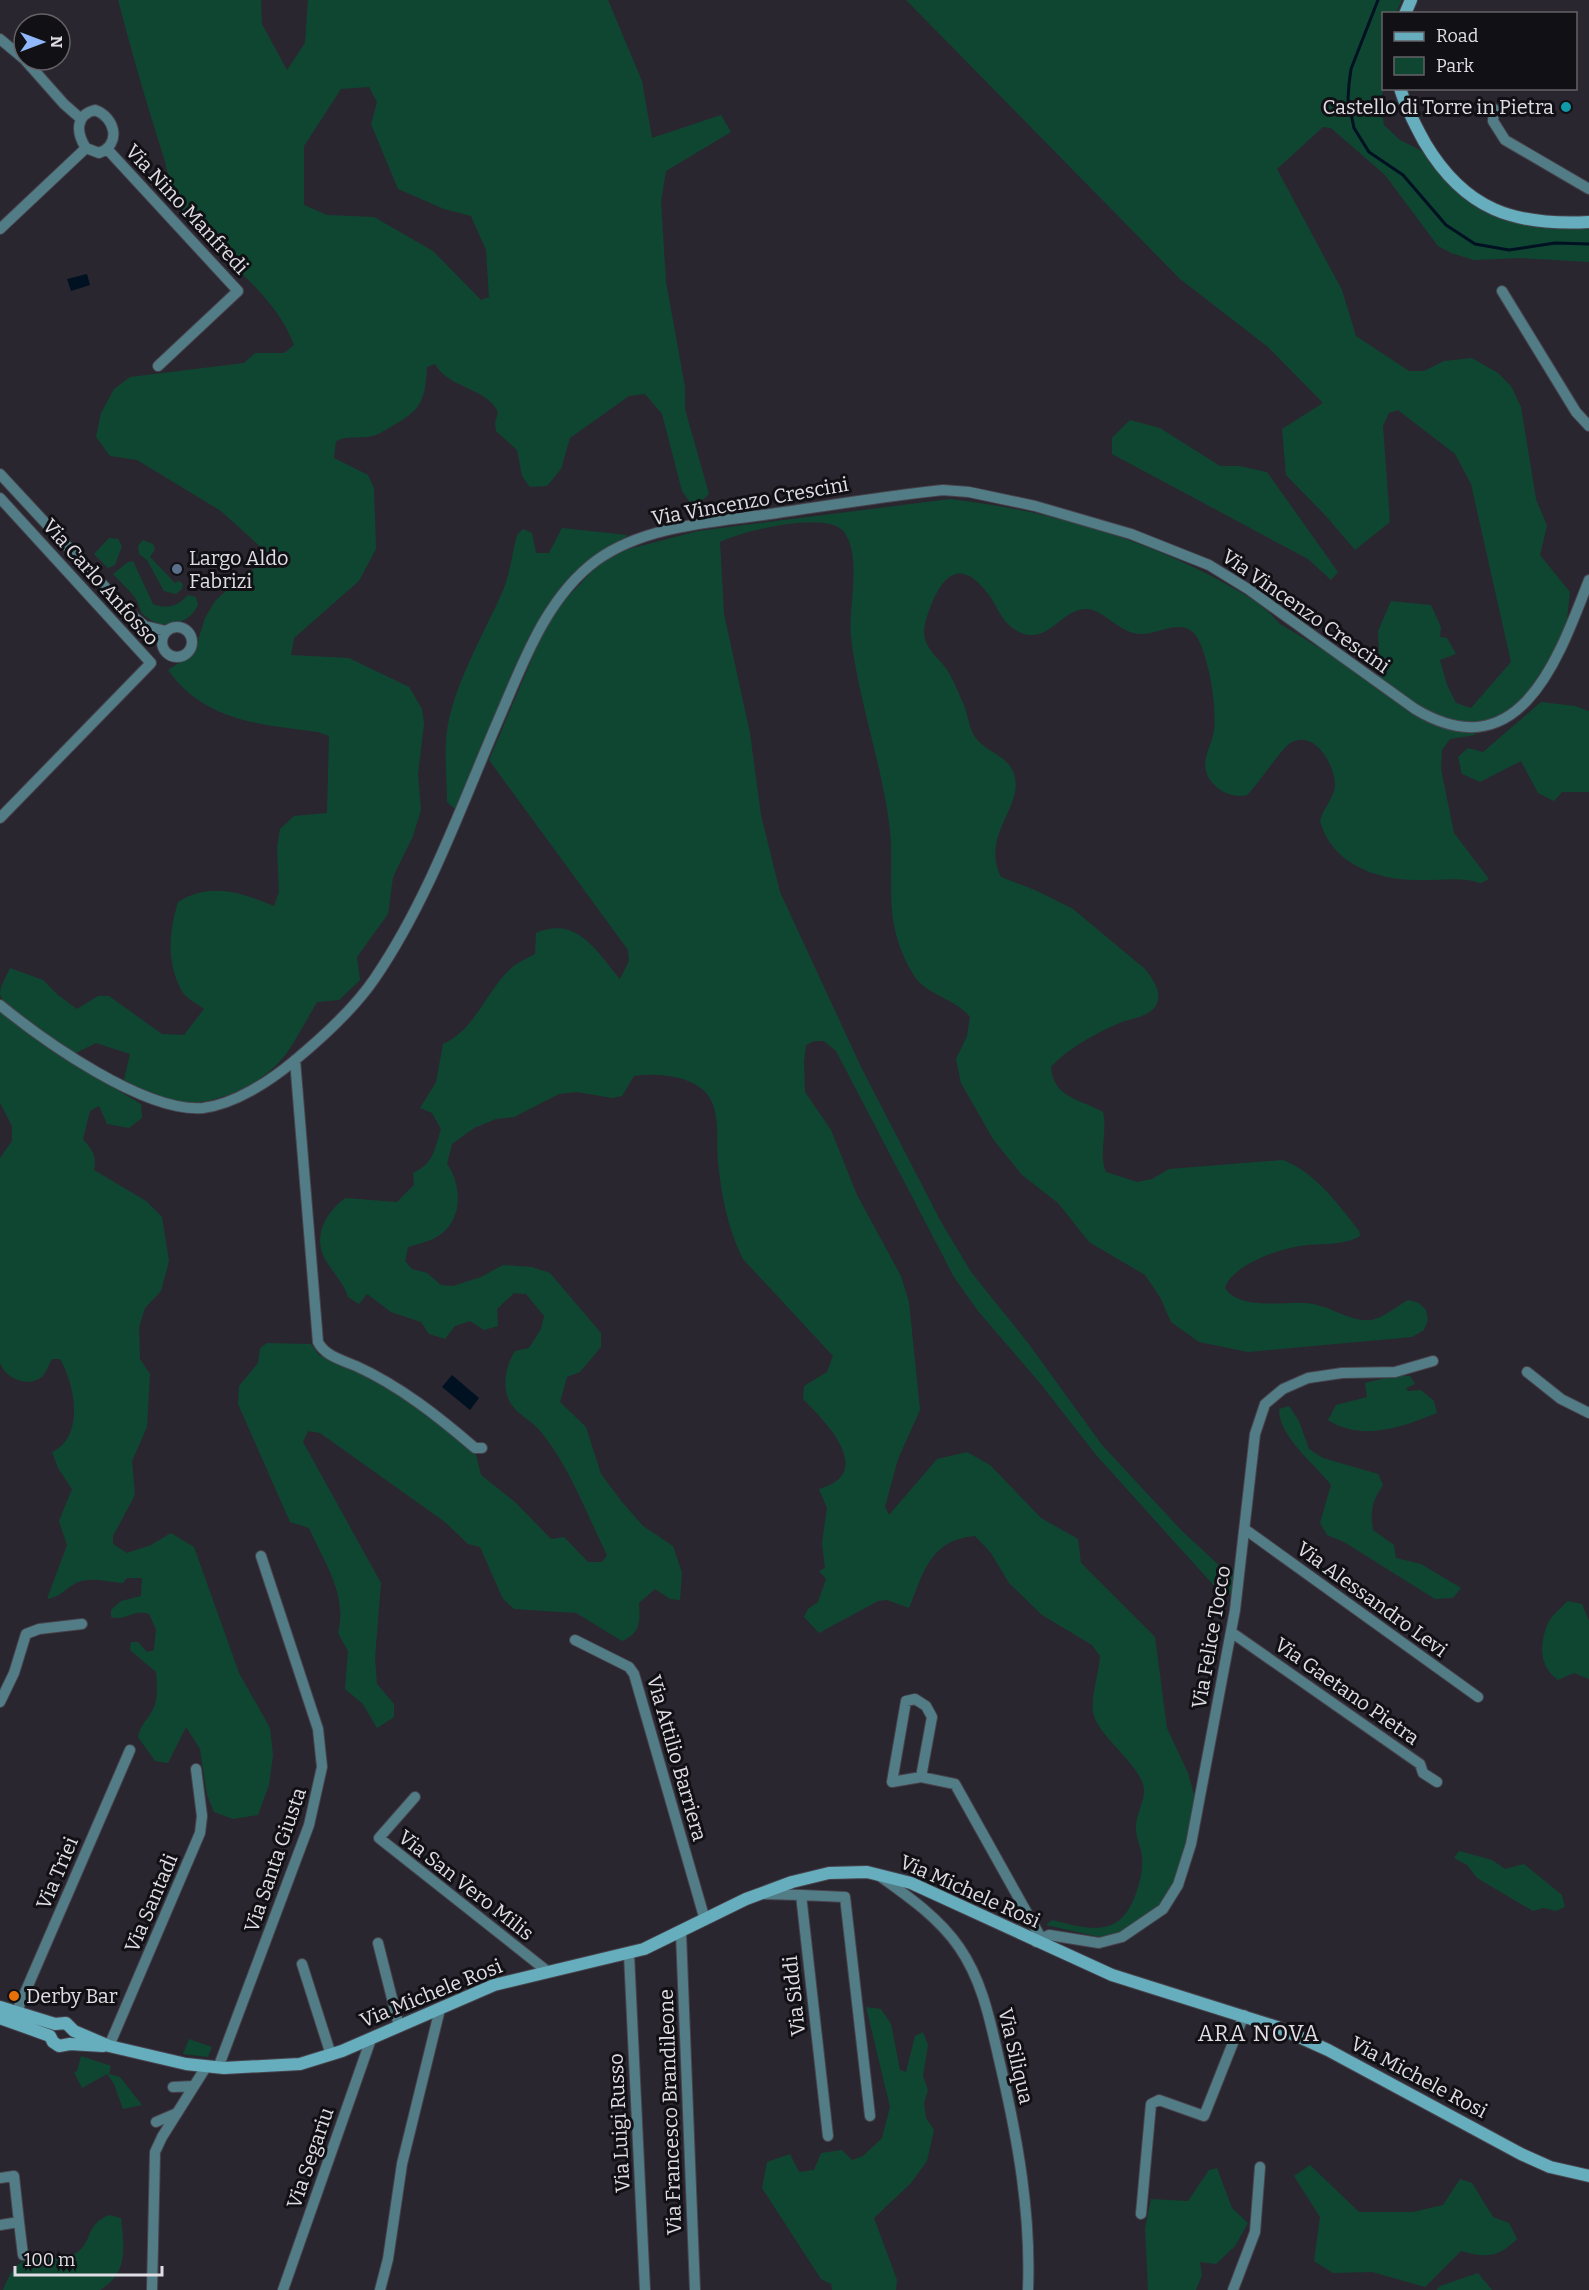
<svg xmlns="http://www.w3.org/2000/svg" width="1589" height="2290" font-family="Bitter,serif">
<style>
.green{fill:#0f4632;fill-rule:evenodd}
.water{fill:#001121}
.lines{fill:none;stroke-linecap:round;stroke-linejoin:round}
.stream{stroke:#001121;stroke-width:3}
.street-casing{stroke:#47434c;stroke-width:12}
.secondary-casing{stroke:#47434c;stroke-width:14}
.street{stroke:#527d87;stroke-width:10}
.secondary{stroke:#66aebe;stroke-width:12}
.culture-dot{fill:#0f9aa8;stroke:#111014;stroke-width:2}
.service-dot{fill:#5c6f8a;stroke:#111014;stroke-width:2}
.food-dot{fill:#e8710a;stroke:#111014;stroke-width:2}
.labels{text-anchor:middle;stroke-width:6;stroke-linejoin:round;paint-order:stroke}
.poi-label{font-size:20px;fill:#e0dee4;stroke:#111014;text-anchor:start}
.street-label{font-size:20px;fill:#e0dee4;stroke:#111014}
.quarter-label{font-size:22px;letter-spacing:1.5px;fill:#e0dee4;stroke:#111014}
</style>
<rect width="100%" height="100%" fill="#2a262f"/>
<path class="green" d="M118 0H261L262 24 287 70 305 43 308 0H608L642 81 652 138 721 115 731 132 666 171 661 201 666 282 685 387V409L709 494 694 508 682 491 662 414 645 394 629 396 570 438 561 469 547 486 530 487 522 476 517 450 496 431 495 423 498 412C486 387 449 389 435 364L427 367C425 398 423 409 394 425 388 428 380 434 373 436 360 439 349 435 336 441L334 458 368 475 374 488 376 549 359 581 294 638 291 655 349 658 409 687 422 709 424 724 418 774 421 810 413 836 393 877 388 914 357 957 360 980 339 1000 317 1002C307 1019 297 1038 286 1054 261 1087 211 1108 170 1102 155 1099 137 1087 124 1080L130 1054 96 1043 74 1054C58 1043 4 1011 0 994 0 986 7 975 10 968L43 980 58 995 77 1009 98 996H109L162 1034 184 1035 204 1009C198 1004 185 998 182 991 166 962 169 932 178 902 210 882 240 892 274 906L279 892 277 848 280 829 294 816 327 813 329 736 318 732C260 724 205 722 168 670L194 653 205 618 215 601 245 574 261 565 264 550 221 511 137 460 110 456 96 437 101 413 114 389 130 377 244 363 255 353H284L294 345C272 286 212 257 179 205 171 193 168 172 164 158 147 106 132 53 118 0ZM369 87 377 102 371 124 398 189 444 209 471 216 486 250 489 297 481 300 433 251 374 217 327 215 304 205V146L341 89Z
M906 0H1402L1396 13 1384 14V87L1380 104 1384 125 1400 140 1424 152 1455 191 1482 211 1526 225 1589 227V262L1521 258 1474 260 1451 253 1438 246 1385 175 1331 128 1323 127 1277 169 1342 290 1356 336 1409 371H1424L1444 361 1472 358 1498 373 1511 386 1521 407 1536 499 1547 526 1540 555 1570 592 1566 628 1530 694 1504 714 1481 726 1427 713 1380 677 1378 631 1391 601 1431 605 1441 627 1440 637 1447 638 1456 654 1440 660 1447 685 1456 703 1471 708 1511 662 1471 484 1455 454 1398 410 1389 413 1383 426 1390 522 1355 550 1326 516 1286 475 1282 429 1323 403 1268 347 1180 279Z
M1130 420 1160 428 1220 466H1239L1267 472 1338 572 1331 580 1308 559 1112 454V438Z
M950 499C1042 510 1131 534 1213 577 1237 590 1263 603 1280 624 1303 638 1326 651 1348 666 1391 696 1418 726 1474 731L1475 735 1450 739 1442 750 1441 769 1454 833 1489 879 1481 883C1459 876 1439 881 1416 880 1376 880 1331 863 1320 821 1323 809 1333 799 1335 787 1336 766 1314 727 1289 744 1279 752 1259 783 1247 795 1229 800 1206 785 1205 765 1205 754 1213 741 1214 730 1217 706 1209 658 1197 637 1184 617 1161 633 1143 634 1119 635 1105 609 1086 609 1064 609 1052 637 1029 635 1021 634 1011 628 1006 622 999 614 995 603 989 595 956 550 937 584 926 620 924 626 923 635 926 642 929 651 939 659 945 667 953 678 958 692 963 703 968 714 969 729 975 737 984 750 1001 754 1010 766 1033 801 978 832 1001 877L1035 890 1073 909 1145 969C1153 979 1164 994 1155 1007 1147 1017 1133 1018 1122 1022 1098 1032 1068 1048 1051 1067 1053 1098 1080 1099 1103 1112 1108 1132 1098 1153 1106 1172L1137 1182 1152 1179 1169 1169 1283 1160C1315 1172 1339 1205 1359 1231L1360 1236C1343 1246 1320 1243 1300 1246 1278 1249 1231 1266 1225 1288 1240 1312 1290 1300 1313 1304 1333 1308 1351 1322 1371 1320 1383 1318 1397 1306 1408 1300L1419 1303 1426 1310 1428 1320 1424 1330 1412 1337 1248 1352 1199 1342 1171 1322 1160 1297 1145 1275 1089 1242 1058 1203 1022 1175 993 1139 961 1083 956 1059 967 1036 970 1017C955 998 925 995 913 974 878 915 898 875 888 815 879 755 858 697 851 637 848 607 862 560 845 533 830 509 742 531 720 542L724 614 750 733 761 815 780 892 861 1067 940 1220 971 1272 1028 1343 1102 1445 1181 1530 1224 1570 1234 1569 1238 1579 1232 1595 1219 1590 1207 1578 1097 1456 1040 1383 978 1311 954 1277 836 1051 824 1041H814L806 1045 804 1062 805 1092 831 1130 857 1195 901 1276 909 1302 920 1410 898 1459 885 1507 889 1515 937 1459 967 1452 990 1465 1041 1518 1078 1539 1081 1563 1155 1637 1167 1728 1188 1773 1196 1801 1183 1869 1163 1906 1118 1936 1104 1938 1046 1925 1052 1920C1089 1929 1119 1939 1135 1896 1140 1882 1143 1871 1142 1856 1141 1847 1136 1838 1136 1829 1135 1816 1145 1802 1144 1789 1142 1768 1105 1741 1095 1719 1088 1703 1099 1675 1100 1656L1092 1645 1042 1615 1009 1583 991 1553 975 1536C930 1540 924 1571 909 1608L887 1600 878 1601 819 1633 804 1617 808 1609 818 1602 826 1579 819 1571 825 1568 822 1543 827 1508 819 1489C877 1473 825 1421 803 1399L804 1386 827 1372 833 1356 743 1259C728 1230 721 1194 718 1161 716 1141 721 1111 707 1094 691 1075 656 1073 634 1076L622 1096 612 1098 577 1092 559 1094 514 1117 496 1119 474 1128 452 1144 447 1164C463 1186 463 1224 435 1238 427 1242 417 1244 408 1247L405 1261 412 1269 427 1273 441 1285 453 1286 481 1277 503 1265 532 1267 550 1273 601 1333V1347L580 1372 567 1377 560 1402 586 1427 601 1474 622 1502 643 1526 673 1546 682 1573 680 1600 670 1599 655 1589 639 1603C640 1622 641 1633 622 1641L576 1613 514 1609 503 1599 480 1547 468 1544 445 1522 320 1433 308 1431 303 1442 381 1583 375 1658 377 1684 394 1704V1717L377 1728 363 1704 345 1689 348 1651 338 1633C348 1595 324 1562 309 1528L290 1522 238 1404 239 1386 258 1363 260 1348 267 1343 311 1344 319 1355 378 1379 461 1438 476 1455 481 1475 515 1502 551 1539 564 1537 588 1562H602L607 1555C587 1515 570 1467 541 1432 530 1418 512 1413 507 1395 503 1381 507 1363 515 1351L529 1348 541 1329 544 1316 526 1294 514 1293 497 1309 498 1326 484 1330 470 1321 455 1326 445 1339 429 1334 421 1322 391 1312 367 1294 359 1304 348 1297C344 1284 336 1276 328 1264 311 1239 324 1214 345 1198L397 1202 414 1185 413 1173C434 1163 434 1151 441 1129L432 1113 420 1108 436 1082 443 1044C477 1029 487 987 515 965 521 961 529 957 535 954L536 933C577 915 597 952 620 979L629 961 628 950 489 760 542 635 559 606 603 560 629 549 698 531Z
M562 528 627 535 623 541 591 558 572 576 548 607 455 809 447 802C447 775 443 745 449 719 460 674 483 635 502 593 510 575 512 553 517 535L523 529 532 533 536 553H549Z
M109 538 118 539 122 546 115 565 108 568 94 554Z
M143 540 153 544 155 549 150 557 175 583 179 581 183 584 182 589 176 594 164 591 147 560 139 554 138 546Z
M133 561 153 604C167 610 178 606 188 595L196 597 198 605C189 626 158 632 142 613 139 609 139 603 136 599 130 590 120 582 113 574L128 562Z
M1541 702 1575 706 1589 711V792H1562L1554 801 1538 793 1521 761 1480 782 1462 774 1458 757 1468 748 1483 752Z
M0 1011 77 1066 141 1104 142 1118 129 1128 107 1124 99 1106 90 1111 83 1139C92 1150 97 1155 94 1170L146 1201 162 1217 169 1261 161 1291 145 1308 139 1327 140 1359 150 1374 147 1427 132 1461 135 1495 113 1536V1544L127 1553 151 1545 171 1533 194 1547 239 1673 270 1728 273 1755 269 1785 258 1815 233 1819 214 1812 207 1795 200 1749 186 1727 168 1763 155 1761 138 1737C142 1721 146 1723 152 1711 159 1700 157 1684 156 1672L130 1650 131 1642H138L147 1652 154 1650 156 1629 149 1614C132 1609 125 1622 111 1617V1610L121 1601 141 1596 142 1578H127L123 1583C109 1582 89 1576 76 1583 65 1589 60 1597 47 1599L67 1545 59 1521 72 1489 58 1468 52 1452C85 1437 75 1384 60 1359H52C49 1364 46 1373 42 1377 27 1388 5 1378 0 1363V1158L12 1141V1126L0 1103Z
M1397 1375 1410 1376 1415 1384 1406 1388 1408 1391 1421 1390 1434 1401 1437 1413C1402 1427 1362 1442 1328 1420L1336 1405 1367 1397 1365 1383Z
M1289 1406 1299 1421 1309 1449 1323 1458 1378 1474 1383 1485C1372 1501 1370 1511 1373 1530L1394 1545 1396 1558 1421 1564 1461 1588 1453 1598 1435 1599 1344 1542 1327 1535 1320 1523 1331 1485C1314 1463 1279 1437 1279 1409Z
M1568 1601 1582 1604 1589 1621V1679L1574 1673 1558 1680C1539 1667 1539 1644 1548 1623 1552 1615 1562 1607 1568 1601Z
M1459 1851 1492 1860 1505 1869 1524 1864 1562 1895 1565 1907 1556 1911 1543 1908 1533 1911 1477 1878 1467 1865 1454 1858Z
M866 2007 881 2009 891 2024 900 2070 906 2072 915 2036 923 2032 928 2045 923 2076 928 2090 924 2103 926 2118 934 2130 927 2161 911 2183 874 2218 897 2280 896 2290H832L831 2284 821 2279 762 2188 767 2162 790 2154 799 2172 814 2170 821 2153 842 2150 852 2160 863 2156 882 2138 890 2107Z
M189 2039 212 2047 208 2057 183 2054Z
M81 2056 111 2066 109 2074 120 2077 142 2105 123 2109 114 2084 107 2074 82 2088 74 2072 77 2071Z
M1310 2165 1359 2212H1413L1443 2205 1460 2179 1472 2183 1493 2217 1509 2223 1517 2239C1498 2258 1486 2258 1461 2251L1425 2287 1372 2272 1333 2273 1314 2261 1320 2217 1294 2176Z
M1217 2168 1232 2208 1248 2223 1235 2246 1216 2264 1200 2262 1202 2275 1196 2290H1148L1145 2228 1151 2199 1188 2201 1209 2170Z
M109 2215 121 2218C124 2246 129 2273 100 2290H3C6 2283 9 2275 14 2269 31 2247 62 2267 80 2250 94 2236 85 2226 109 2215Z
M1478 2273 1492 2290H1437L1440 2286Z"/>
<path class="water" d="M87 274 90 285 71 291 67 279Z
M452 1375 479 1398 470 1410 442 1387Z"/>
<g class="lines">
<path class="stream" d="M1378 0 1351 69 1349 84 1348 99 1354 128 1369 152 1403 175 1446 225 1475 244 1509 250 1555 243 1589 244"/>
<g class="street-casing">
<path id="street" d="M0 39 24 59
M25 60 64 104 80 118
M1494 109 1493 121 1505 140 1589 189
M95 110C115 117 122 144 99 153L86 148C76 133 75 115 95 110Z
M108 150 238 291 158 366
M0 229 86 148
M1502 291 1576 412 1589 426
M0 474 130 614 145 626 166 631
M0 498 151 663 0 818
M162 642a15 15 0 1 1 30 0a15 15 0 1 1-30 0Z
M0 1005C44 1041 145 1113 203 1108 235 1104 270 1081 294 1061 323 1037 354 1009 375 978 428 900 460 809 497 723 522 666 545 598 597 560 647 524 719 522 777 513 832 505 887 496 943 490L969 492 1035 506 1131 534 1209 565 1248 589 1415 709C1520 772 1559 657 1589 580
M295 1060 318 1342C325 1356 342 1360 356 1366 400 1386 439 1417 475 1448H482
M1527 1372 1561 1399 1589 1413
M1246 1530 1478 1697
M1231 1632 1420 1764 1423 1773 1437 1782
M575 1640 629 1667 634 1674 705 1920
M0 1702 14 1673 26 1634 39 1629 82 1624
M921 1777 932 1717 926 1706 915 1699 906 1701 892 1782 921 1777 955 1784 1041 1938
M415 1797 379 1838 547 1971
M881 1877C909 1897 939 1918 959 1947 984 1983 991 2026 1001 2068 1018 2141 1031 2214 1028 2290
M762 1894 801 1895 828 2136
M801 1895 845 1897 870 2116
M681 1933 695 2290
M1036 1942 1049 1935 1099 1943 1122 1937 1163 1909 1178 1885 1191 1844 1235 1610 1255 1434 1265 1404 1283 1389 1308 1378 1342 1373 1395 1372 1433 1361
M378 1943 399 2026
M629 1954 645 2290
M302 1964 331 2055
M17 2011 130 1750
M109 2046 200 1833 202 1816 196 1769
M218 2068 309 1825 322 1767 318 1729 261 1556
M173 2087 194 2086
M156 2122 177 2113
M0 2178 14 2176 19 2222 0 2225
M1141 2214 1151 2104 1159 2100 1204 2116 1244 2015
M19 2222 23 2255
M152 2290 155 2152 162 2137 206 2067
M283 2290 371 2039
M380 2290 388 2259 402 2164 440 2009
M1233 2290 1255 2232 1260 2167"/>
</g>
<g class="secondary-casing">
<path id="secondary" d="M1405 14 1411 0
M1400 88C1406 108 1415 125 1425 143 1465 210 1514 226 1589 222
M0 2007 55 2024 66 2023 74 2031 109 2046 186 2064 224 2068 300 2064 342 2051 494 1985 644 1949 746 1899 792 1882 829 1873 867 1872 911 1883 1112 1975 1277 2027 1328 2050 1521 2154 1550 2167 1589 2176
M0 2018 50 2036 53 2042 59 2046 70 2044 103 2046"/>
</g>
<use href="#street" class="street"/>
<use href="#secondary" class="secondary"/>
</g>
<circle class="culture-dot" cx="1566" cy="107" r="6"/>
<circle class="service-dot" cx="177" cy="569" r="6"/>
<circle class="food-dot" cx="14" cy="1996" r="6"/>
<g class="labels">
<g class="poi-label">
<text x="1554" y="114" text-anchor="end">Castello di Torre in Pietra</text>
<text x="189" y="565">Largo Aldo<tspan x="189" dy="23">Fabrizi</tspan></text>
<text x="26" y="2003">Derby Bar</text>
</g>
<g class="street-label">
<text transform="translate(187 209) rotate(47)" y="7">Via Nino Manfredi</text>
<text transform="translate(750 501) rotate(-10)" y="7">Via Vincenzo Crescini</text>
<text transform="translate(101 582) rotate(48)" y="7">Via Carlo Anfosso</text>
<text transform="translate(1306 611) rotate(35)" y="7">Via Vincenzo Crescini</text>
<text transform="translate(1372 1599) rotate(36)" y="7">Via Alessandro Levi</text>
<text transform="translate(1211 1637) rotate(-80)" y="7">Via Felice Tocco</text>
<text transform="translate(1347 1691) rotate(35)" y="7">Via Gaetano Pietra</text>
<text transform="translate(677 1758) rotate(74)" y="7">Via Attilio Barriera</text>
<text transform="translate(275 1860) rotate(-71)" y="7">Via Santa Giusta</text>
<text transform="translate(57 1873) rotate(-67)" y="7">Via Triei</text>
<text transform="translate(466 1885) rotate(38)" y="7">Via San Vero Milis</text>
<text transform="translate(970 1891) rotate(24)" y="7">Via Michele Rosi</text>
<text transform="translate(151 1903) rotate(-67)" y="7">Via Santadi</text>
<text transform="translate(431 1993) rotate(-22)" y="7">Via Michele Rosi</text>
<text transform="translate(794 1996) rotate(-96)" y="7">Via Siddi</text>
<text transform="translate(1016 2056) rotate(77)" y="7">Via Siliqua</text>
<text transform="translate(1419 2077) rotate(28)" y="7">Via Michele Rosi</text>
<text transform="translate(670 2112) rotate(-92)" y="7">Via Francesco Brandileone</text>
<text transform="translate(619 2123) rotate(-93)" y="7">Via Luigi Russo</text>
<text transform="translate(310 2158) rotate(-71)" y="7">Via Segariu</text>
</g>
<g class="quarter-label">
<text x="1259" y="2041">ARA NOVA</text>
</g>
</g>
<rect x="1382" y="12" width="195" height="78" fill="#111014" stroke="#646267" stroke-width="1.5"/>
<rect x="1394" y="32" width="30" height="9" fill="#66aebe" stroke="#646267" stroke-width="1.5"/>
<text x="1436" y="42" font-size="18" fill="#e0dee4">Road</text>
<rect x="1394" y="57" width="30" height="18" fill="#0f4632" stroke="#646267" stroke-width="1.5"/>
<text x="1436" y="72" font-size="18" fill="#e0dee4">Park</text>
<g transform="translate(42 42) rotate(90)"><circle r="28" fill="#111014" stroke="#646267" stroke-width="1.5"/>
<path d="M0-4.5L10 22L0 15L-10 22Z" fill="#8fb8fd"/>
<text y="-9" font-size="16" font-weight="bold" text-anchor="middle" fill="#e0dee4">N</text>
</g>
<path d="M15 2266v9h147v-9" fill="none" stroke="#e0dee4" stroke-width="3"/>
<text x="24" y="2266" font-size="18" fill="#e0dee4" stroke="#111014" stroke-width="4.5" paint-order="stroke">100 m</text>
</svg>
